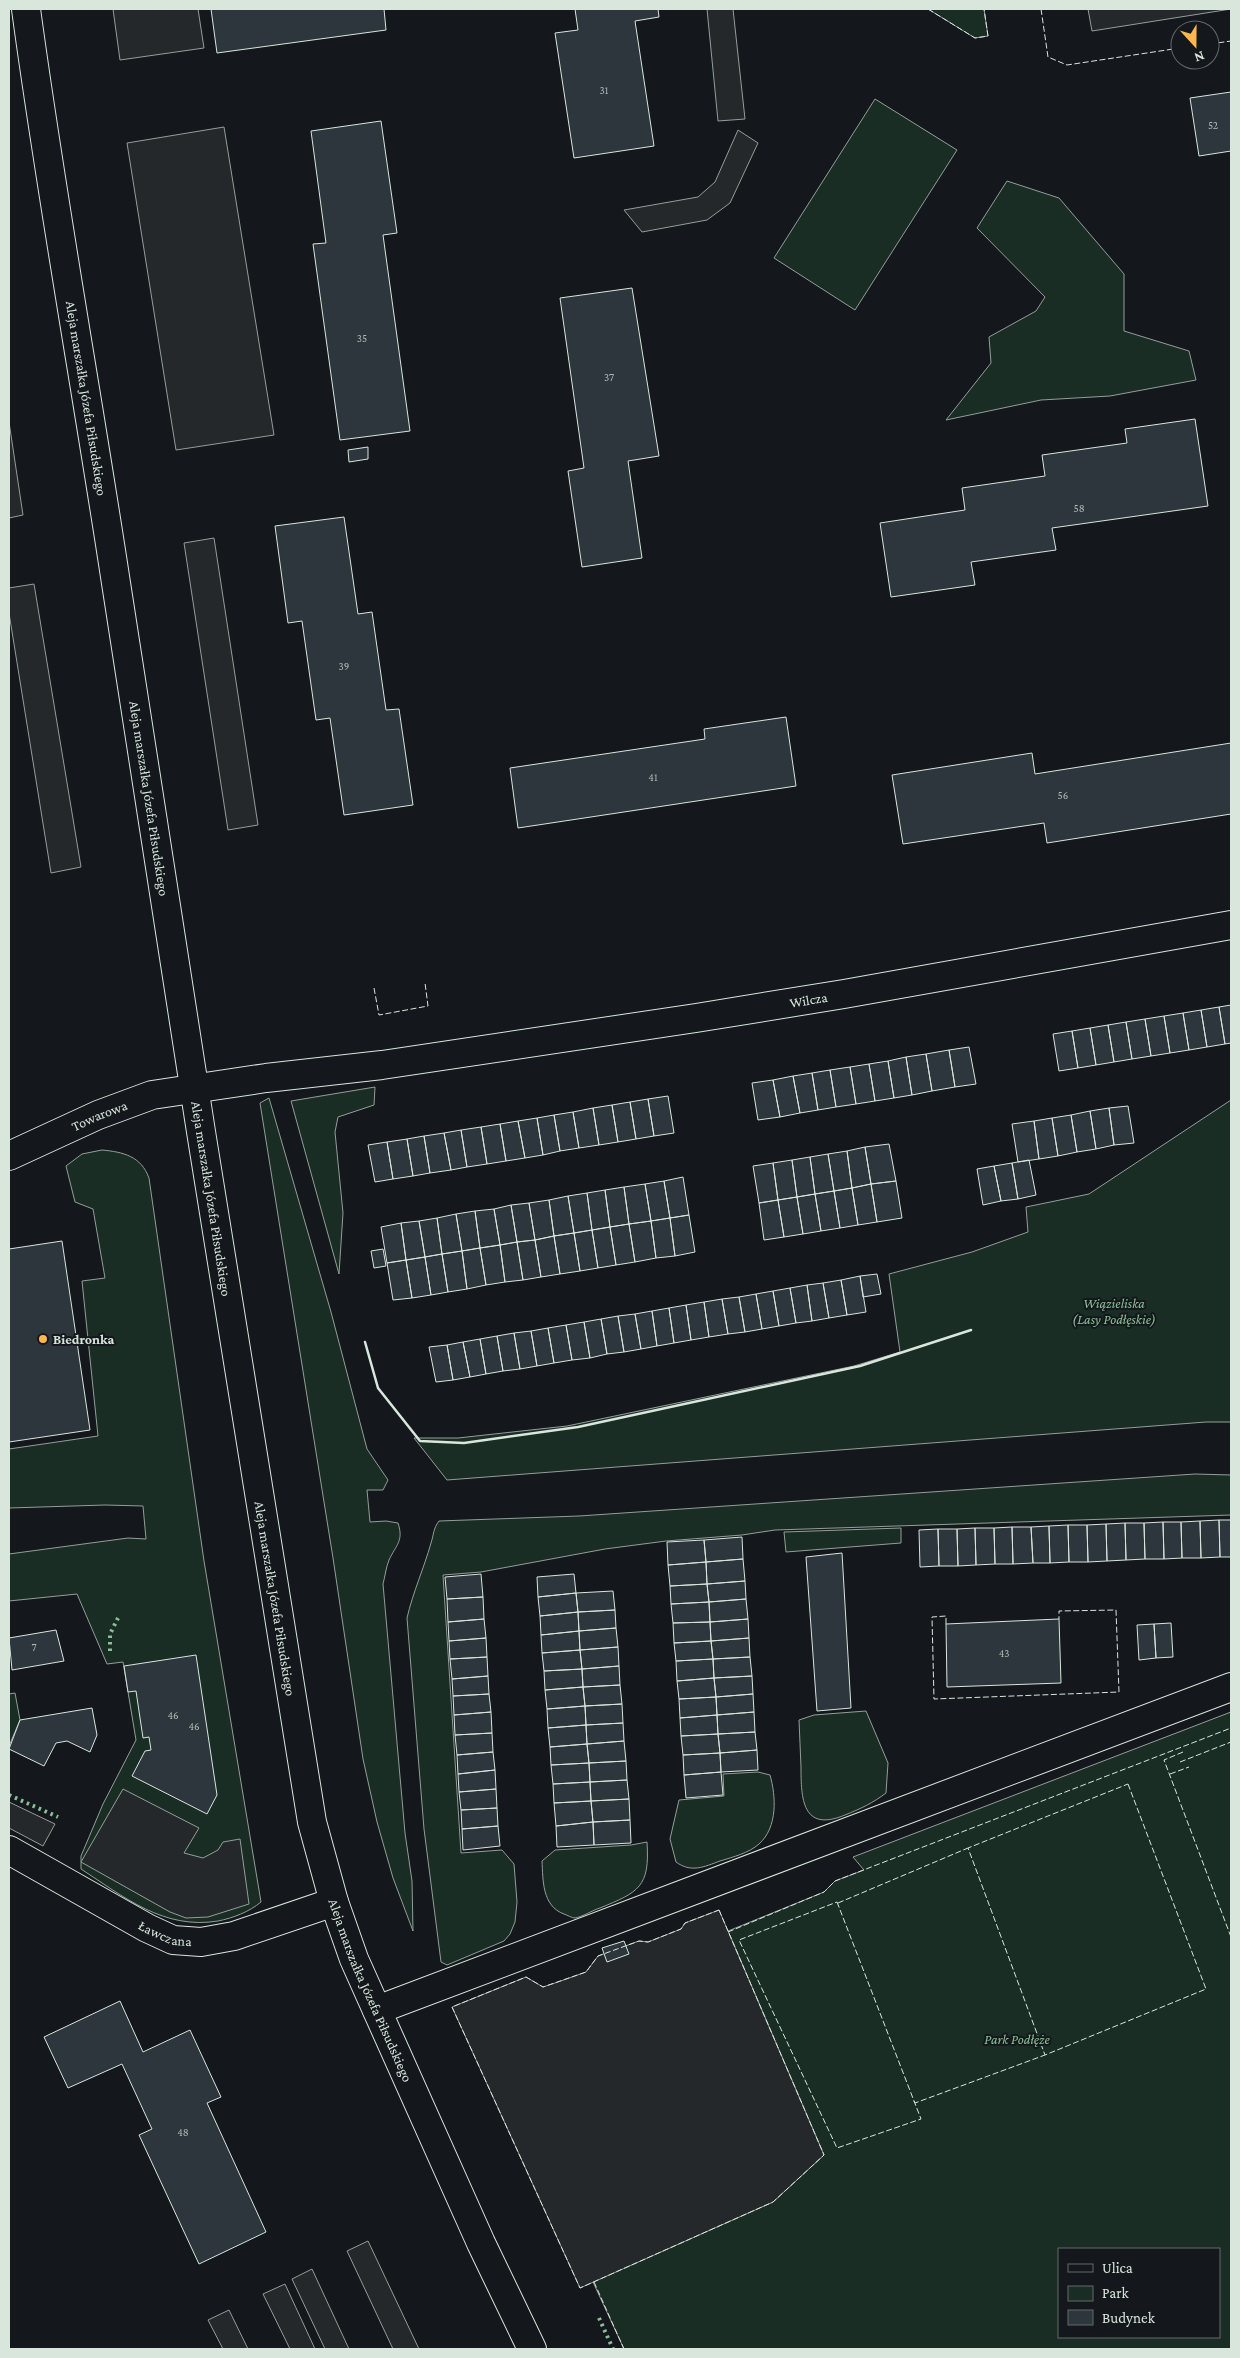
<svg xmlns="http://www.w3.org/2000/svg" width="1240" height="2358" font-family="'Crimson Pro',serif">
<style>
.green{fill:#1a2d24;stroke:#939e99;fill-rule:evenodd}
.parking{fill:#24282b;stroke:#939e99}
.building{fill:#2c363c;stroke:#d8e6dc}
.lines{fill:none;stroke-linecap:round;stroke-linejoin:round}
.minor-casing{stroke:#d8e6dc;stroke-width:30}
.minor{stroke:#14181c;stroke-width:28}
.hedge{stroke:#8ac095;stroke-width:4;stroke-dasharray:2.5 4;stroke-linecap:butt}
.fence{stroke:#d8e6dc;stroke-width:1;stroke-dasharray:6 2.5;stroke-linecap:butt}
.wall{stroke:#d8e6dc;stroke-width:2.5}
.poi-dot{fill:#ffb74d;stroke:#14181c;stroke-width:2}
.labels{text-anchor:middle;stroke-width:4;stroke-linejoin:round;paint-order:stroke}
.number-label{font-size:11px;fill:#adbab4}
.street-label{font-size:14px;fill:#d8e6dc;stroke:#14181c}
.park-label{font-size:14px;font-style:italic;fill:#8ac095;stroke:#14181c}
.poi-label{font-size:14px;font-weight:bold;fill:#d8e6dc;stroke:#14181c;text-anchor:start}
</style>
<rect width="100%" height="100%" fill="#14181c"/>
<path class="green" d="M928 9H984L988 36 975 38Z
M875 99 957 150 855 310 774 258Z
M1007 181 1059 198 1124 274V331L1189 351 1196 380 1110 396 1041 400 946 420 991 363 989 337 1036 311 1045 297 977 228Z
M375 1087 374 1105 338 1117 335 1132 343 1213 339 1274 291 1101Z
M269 1098 331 1312 367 1449 388 1480 383 1490H367L370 1522 386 1521 398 1523C404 1541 396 1545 389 1560 386 1567 385 1577 383 1584L405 1833 412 1881 413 1931 393 1878 377 1822 363 1759 333 1558 260 1103Z
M1231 1100V1422H1206L447 1480 414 1438H458L567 1426 854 1366 900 1352 889 1274 972 1252 1028 1232 1026 1207 1089 1194Z
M102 1150C123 1152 141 1156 149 1178L204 1561 261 1902C249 1912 233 1918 218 1921 164 1930 124 1897 81 1869V1856L103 1804 136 1740 123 1662 107 1664 77 1594 9 1601V1554L128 1538 146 1539 143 1506 105 1505 9 1508V1449L98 1436 82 1281 105 1278 93 1209 75 1202 66 1166 82 1154Z
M1195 1474 1231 1475V1515L775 1530 742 1535 666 1541 605 1549 481 1572 443 1575 461 1853 502 1850 514 1864 517 1902 515 1922 510 1934 504 1941 447 1965 441 1962 424 1829 407 1618C413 1592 424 1568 431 1543 434 1534 433 1529 439 1521L579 1516Z
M901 1528V1543L786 1552 784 1532Z
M15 1693 20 1720 9 1746V1694Z
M866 1711 888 1763 886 1793C873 1803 860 1809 845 1815 802 1833 801 1798 801 1767 800 1751 800 1736 799 1720L814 1715Z
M1231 1712V2349H624L593 2282 773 2202 824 2155 728 1931 824 1892 835 1881 864 1870 853 1857ZM1059 2249H1219V2337H1059Z
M758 1772 770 1775C776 1796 778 1827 759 1844 749 1853 733 1857 720 1861 704 1867 691 1873 676 1862L670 1839 679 1800 724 1796 723 1774Z
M647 1842C650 1887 639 1892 600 1908 593 1910 582 1917 575 1918 572 1918 567 1915 564 1914 542 1906 543 1880 542 1861L555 1850 631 1845Z"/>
<path class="parking" d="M113 9H198L204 48 120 60Z
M707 9H733L745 119 718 121Z
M1088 9H1231L1092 31Z
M224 127 274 435 176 450 127 143Z
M738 130 758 143 730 203 707 220 642 232 624 210 698 197 715 182Z
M9 422 23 515 9 518Z
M214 538 258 825 228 830 184 543Z
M34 584 81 867 51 873 9 613V588Z
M123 1789 199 1828 184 1853 203 1858 218 1850 223 1842 240 1839 249 1904 208 1917 186 1918 170 1912 81 1862Z
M9 1802 55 1824 43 1846 9 1828Z
M719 1910 824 2155 773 2202 580 2288 452 2007 526 1977 543 1987 558 1982 586 1972 598 1956 639 1941 648 1942 681 1929 685 1923Z
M368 2241 419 2349H393L347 2251Z
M312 2269 349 2349H325L292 2279Z
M285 2284 315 2349H290L263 2294Z
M229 2310 248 2349H223L208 2320Z"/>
<path class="building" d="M211 9H384L386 30 217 53Z
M575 9H658L659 17 635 21 654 146 574 158 555 33 578 30Z
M1231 92V151L1199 156 1190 98Z
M381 121 397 233 383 235 410 431 340 440 313 244 326 243 311 131Z
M632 288 659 456 628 461 642 558 582 567 568 471 584 468 560 298Z
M1195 419 1208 506 1052 528 1056 550 971 562 975 585 891 597 880 523 965 510 962 488 1045 476 1042 455 1127 443 1125 429Z
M368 447V459L349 462 348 450Z
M344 517 358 614 372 612 386 710 399 709 413 805 344 815 330 718 316 720 302 621 288 623 275 526Z
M786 717 796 786 518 828 510 768 705 739 704 729Z
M1231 743V814L1047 843 1044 823 903 844 892 775 1032 753 1035 774Z
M1231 1005V1043L1225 1044 1219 1007Z
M1219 1007 1225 1044 1207 1047 1201 1010Z
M1201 1010 1207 1047 1189 1050 1183 1013Z
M1183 1013 1189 1050 1170 1053 1164 1016Z
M1164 1016 1170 1053 1151 1056 1145 1019Z
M1145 1019 1151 1056 1132 1059 1126 1022Z
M1126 1022 1132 1059 1114 1062 1108 1025Z
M1108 1025 1114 1062 1096 1065 1090 1028Z
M1090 1028 1096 1065 1078 1068 1072 1031Z
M1072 1031 1078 1068 1059 1071 1053 1034Z
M969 1047 976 1084 955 1087 949 1050Z
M949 1050 955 1087 932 1091 926 1054Z
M926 1054 932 1091 912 1095 906 1057Z
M906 1057 912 1095 894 1098 888 1061Z
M888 1061 894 1098 875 1101 869 1064Z
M869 1064 875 1101 856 1104 850 1067Z
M850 1067 856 1104 836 1107 830 1070Z
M830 1070 836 1107 818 1110 812 1073Z
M812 1073 818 1110 800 1113 793 1076Z
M793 1076 800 1113 780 1117 773 1080Z
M773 1080 780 1117 758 1120 752 1083Z
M668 1096 674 1133 654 1136 648 1099Z
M648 1099 654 1136 636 1139 630 1102Z
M630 1102 636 1139 618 1142 612 1105Z
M612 1105 618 1142 599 1145 593 1108Z
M1128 1106 1134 1143 1114 1145 1109 1108Z
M593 1108 599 1145 579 1148 573 1112Z
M1109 1108 1114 1145 1096 1149 1090 1111Z
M1090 1111 1096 1149 1077 1152 1071 1115Z
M573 1112 579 1148 560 1151 554 1115Z
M554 1115 560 1151 543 1155 537 1118Z
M1071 1115 1077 1152 1058 1156 1052 1118Z
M537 1118 543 1155 525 1158 518 1121Z
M1052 1118 1058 1156 1039 1159 1034 1121Z
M518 1121 525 1158 506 1161 500 1124Z
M1034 1121 1039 1159 1018 1162 1012 1124Z
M500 1124 506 1161 487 1164 481 1127Z
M481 1127 487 1164 467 1167 461 1130Z
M461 1130 467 1167 451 1170 444 1133Z
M444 1133 451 1170 430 1173 424 1136Z
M424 1136 430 1173 413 1176 407 1139Z
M407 1139 413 1176 393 1179 387 1142Z
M387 1142 393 1179 375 1182 368 1145Z
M889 1144 896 1181 871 1184 865 1147Z
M865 1147 871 1184 852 1188 847 1151Z
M847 1151 852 1188 834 1191 828 1154Z
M828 1154 834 1191 815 1194 810 1157Z
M810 1157 815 1194 797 1197 792 1160Z
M792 1160 797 1197 778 1200 773 1163Z
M1029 1160 1036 1195 1018 1199 1012 1163Z
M773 1163 778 1200 759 1203 753 1166Z
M1012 1163 1018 1199 1001 1201 994 1166Z
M994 1166 1001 1201 983 1205 977 1169Z
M683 1177 689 1215 670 1218 664 1181Z
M664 1181 670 1218 651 1221 645 1184Z
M896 1181 902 1218 877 1222 871 1184Z
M645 1184 651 1221 629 1224 624 1187Z
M871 1184 877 1222 858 1225 852 1188Z
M624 1187 629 1224 610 1227 605 1190Z
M852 1188 858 1225 840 1228 834 1191Z
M605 1190 610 1227 592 1230 587 1193Z
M834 1191 840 1228 821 1231 815 1194Z
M587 1193 592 1230 574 1233 568 1196Z
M815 1194 821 1231 803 1234 797 1197Z
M568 1196 574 1233 554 1236 549 1200Z
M797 1197 803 1234 784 1237 778 1200Z
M549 1200 554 1236 535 1240 529 1203Z
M778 1200 784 1237 764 1240 759 1203Z
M529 1203 535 1240 517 1242 511 1205Z
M511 1205 517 1242 500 1245 494 1209Z
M494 1209 500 1245 480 1248 475 1211Z
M475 1211 480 1248 462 1251 456 1214Z
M456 1214 462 1251 442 1254 437 1218Z
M689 1215 695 1252 675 1256 670 1218Z
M437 1218 442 1254 425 1257 419 1221Z
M670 1218 675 1256 656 1258 651 1221Z
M419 1221 425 1257 406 1260 401 1223Z
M651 1221 656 1258 635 1262 629 1224Z
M401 1223 406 1260 387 1263 381 1227Z
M629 1224 635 1262 616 1265 610 1227Z
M610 1227 616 1265 598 1268 592 1230Z
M592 1230 598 1268 580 1271 574 1233Z
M574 1233 580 1271 560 1274 554 1236Z
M554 1236 560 1274 541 1277 535 1240Z
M535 1240 541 1277 523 1280 517 1242Z
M62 1241 90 1430 9 1442V1249Z
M517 1242 523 1280 505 1282 500 1245Z
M500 1245 505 1282 486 1285 480 1248Z
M480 1248 486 1285 467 1289 462 1251Z
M383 1249 386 1266 374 1268 371 1251Z
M462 1251 467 1289 448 1292 442 1254Z
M442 1254 448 1292 431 1295 425 1257Z
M425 1257 431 1295 412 1298 406 1260Z
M406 1260 412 1298 393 1300 387 1263Z
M877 1274 881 1294 863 1297 860 1276Z
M860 1276 866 1312 847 1315 841 1280Z
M841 1280 847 1315 829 1318 823 1283Z
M823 1283 829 1318 812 1321 807 1285Z
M807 1285 812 1321 796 1323 790 1288Z
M790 1288 796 1323 779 1326 773 1291Z
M773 1291 779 1326 762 1329 756 1294Z
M756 1294 762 1329 745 1332 739 1297Z
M739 1297 745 1332 728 1334 722 1299Z
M722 1299 728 1334 709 1337 704 1302Z
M704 1302 709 1337 691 1340 686 1305Z
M686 1305 691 1340 674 1343 669 1308Z
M669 1308 674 1343 657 1346 652 1311Z
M652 1311 657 1346 641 1349 635 1314Z
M635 1314 641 1349 624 1352 618 1316Z
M618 1316 624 1352 607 1354 601 1319Z
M601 1319 607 1354 590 1358 584 1322Z
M584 1322 590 1358 572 1360 566 1325Z
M566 1325 572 1360 554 1363 548 1328Z
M548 1328 554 1363 537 1366 531 1331Z
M531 1331 537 1366 520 1369 514 1333Z
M514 1333 520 1369 503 1371 497 1336Z
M497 1336 503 1371 486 1374 480 1339Z
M480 1339 486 1374 470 1377 463 1342Z
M463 1342 470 1377 453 1380 447 1345Z
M447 1345 453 1380 436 1382 429 1347Z
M1219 1520 1220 1557 1201 1558 1200 1521Z
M1219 1520H1231V1557H1220Z
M1200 1521 1201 1558H1182L1181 1522Z
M1163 1522H1181L1182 1558 1164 1559Z
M1163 1522 1164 1559H1145L1144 1523Z
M1125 1523H1144L1145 1559 1126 1560Z
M1125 1523 1126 1560 1107 1561 1106 1524Z
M1106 1524 1107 1561 1088 1562 1087 1525Z
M1068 1525H1087L1088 1562H1069Z
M1068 1525 1069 1562 1050 1563 1049 1526Z
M1049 1526 1050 1563H1033L1031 1527Z
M1012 1527 1013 1564H995L994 1528Z
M1012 1527H1031L1033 1563 1013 1564Z
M975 1528 976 1565 958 1566 957 1529Z
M975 1528H994L995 1564 976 1565Z
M938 1529 939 1566 920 1567 919 1530Z
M938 1529H957L958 1566H939Z
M742 1537 743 1559 706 1562 704 1540Z
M704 1540 706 1562 668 1565 667 1542Z
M842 1553 851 1708 817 1711 806 1557Z
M743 1559 745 1581 707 1584 706 1562Z
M706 1562 707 1584 670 1586 668 1565Z
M481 1574 483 1597 447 1599 445 1577Z
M574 1574 576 1593 538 1597 537 1577Z
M745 1581 746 1599 709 1602 707 1584Z
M707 1584 709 1602 671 1604 670 1586Z
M613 1591 615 1610 578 1612 576 1593Z
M576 1593 578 1612 540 1616 538 1597Z
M483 1597 484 1619 448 1622 447 1599Z
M746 1599 748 1619 710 1622 709 1602Z
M709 1602 710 1622 673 1623 671 1604Z
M615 1610 616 1628 579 1631 578 1612Z
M578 1612 579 1631 541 1635 540 1616Z
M484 1619 486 1638 449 1641 448 1622Z
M748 1619 749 1638 711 1641 710 1622Z
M1059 1619 1061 1683 947 1687 946 1624Z
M710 1622 711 1641 674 1643 673 1623Z
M1171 1623 1173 1657 1156 1658 1154 1624Z
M1154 1624 1156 1658 1139 1660 1137 1625Z
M616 1628 618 1647 580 1650 579 1631Z
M56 1630 64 1661 12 1670 9 1638Z
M579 1631 580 1650 542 1653 541 1635Z
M486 1638 487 1657 450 1659 449 1641Z
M749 1638 750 1657 713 1659 711 1641Z
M711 1641 713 1659 676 1661 674 1643Z
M618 1647 619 1666 582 1669 580 1650Z
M580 1650 582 1669 544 1671 542 1653Z
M196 1655 217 1795 207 1814 132 1776 145 1751 151 1750 149 1737 143 1738 136 1691 128 1692 124 1666Z
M487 1657 488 1676 452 1679 450 1659Z
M750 1657 752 1676 714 1678 713 1659Z
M713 1659 714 1678 677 1681 676 1661Z
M619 1666 620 1685 583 1687 582 1669Z
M582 1669 583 1687 545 1690 544 1671Z
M488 1676 489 1694 453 1696 452 1679Z
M752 1676 753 1694 716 1697 714 1678Z
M714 1678 716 1697 679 1699 677 1681Z
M620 1685 622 1704 585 1706 583 1687Z
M583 1687 585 1706 547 1709 545 1690Z
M489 1694 491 1712 454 1715 453 1696Z
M753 1694 754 1712 717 1715 716 1697Z
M716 1697 717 1715 680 1718 679 1699Z
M622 1704 623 1723 586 1725 585 1706Z
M585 1706 586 1725 548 1728 547 1709Z
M92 1708 97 1735 90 1752 67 1741 56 1743 44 1766 9 1749 20 1720Z
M491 1712 492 1733 455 1735 454 1715Z
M754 1712 755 1732 718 1734 717 1715Z
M717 1715 718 1734 681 1736 680 1718Z
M623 1723 624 1741 587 1744 586 1725Z
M586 1725 587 1744 550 1747 548 1728Z
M755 1732 757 1750 720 1753 718 1734Z
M492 1733 493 1752 457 1755 455 1735Z
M718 1734 720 1753 683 1755 681 1736Z
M624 1741 626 1761 589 1763 587 1744Z
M587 1744 589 1763 551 1765 550 1747Z
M757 1750 758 1770 721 1772 720 1753Z
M493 1752 495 1770 458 1774 457 1755Z
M720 1753 721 1772 684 1775 683 1755Z
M626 1761 627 1780 590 1782 589 1763Z
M589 1763 590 1782 553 1784 551 1765Z
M495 1770 496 1789 459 1792 458 1774Z
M721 1772 723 1795 686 1798 684 1775Z
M627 1780 629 1799 591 1801 590 1782Z
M590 1782 591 1801 554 1803 553 1784Z
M496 1789 497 1808 461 1810 459 1792Z
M629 1799 630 1820 593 1822 591 1801Z
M591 1801 593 1822 556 1826 554 1803Z
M497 1808 498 1826 462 1829 461 1810Z
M630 1820 631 1843 594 1845 593 1822Z
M593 1822 594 1845 557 1847 556 1826Z
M498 1826 500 1846 463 1850 462 1829Z
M624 1941 629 1954 607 1962 602 1948Z
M120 2001 143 2052 190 2030 221 2097 207 2103 266 2232 199 2264 139 2135 152 2129 122 2064 68 2088 44 2037Z"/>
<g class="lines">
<g class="minor-casing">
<g id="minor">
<path id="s1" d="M26 9C52 201 87 392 116 583 180 996 243 1410 312 1822L334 1902 354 1959 481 2243 532 2349"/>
<path id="s2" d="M9 1156 98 1115 152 1095 266 1078 382 1065 696 1018 844 994 1231 925"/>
<path id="s3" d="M9 1850 147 1928 173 1940 201 1942 234 1936 334 1902"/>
<path d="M377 2010 1231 1687"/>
</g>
</g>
<use href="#minor" class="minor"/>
<path class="hedge" d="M110 1651V1634L118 1618
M9 1795 58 1817
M599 2318 613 2349"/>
<path class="fence" d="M928 9 975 38 988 36 984 9
M1041 9 1048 57 1067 65 1180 48
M1210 44 1231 41
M374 988 379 1015 428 1006 425 983
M946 1624V1616L932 1617 934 1699 1119 1692 1116 1610 1059 1611V1619
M1183 1752 1164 1760 1231 1937
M1180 1762 1231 1742
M1170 1774 1189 1767
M1128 1784 1206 1989 1045 2055 968 1848Z
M837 1902 921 2119 837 2148 739 1940Z
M838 1903 968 1848
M719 1910 824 2155 773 2202 580 2288 452 2007 526 1977 543 1987 586 1972 598 1956 639 1941 648 1942 681 1929 685 1923Z
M728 1932 824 1892 835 1881 1231 1728
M1231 1959V1960
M914 2101 915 2103 1045 2055
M594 2282 624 2349"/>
<path class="wall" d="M365 1342 378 1388 420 1441 464 1443 578 1427 860 1366 971 1330"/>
</g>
<circle class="poi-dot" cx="43" cy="1339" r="5"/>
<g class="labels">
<g class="number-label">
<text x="604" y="94">31</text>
<text x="1213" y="129">52</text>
<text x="362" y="342">35</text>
<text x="609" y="381">37</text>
<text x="1079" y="512">58</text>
<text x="344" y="670">39</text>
<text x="653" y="781">41</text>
<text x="1063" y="799">56</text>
<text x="34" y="1651">7</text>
<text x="1004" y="1657">43</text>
<text x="173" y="1719">46</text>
<text x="194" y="1730">46</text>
<text x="183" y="2136">48</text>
</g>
<g class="street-label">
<text dy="5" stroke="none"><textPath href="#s1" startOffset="394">Aleja marszałka Józefa Piłsudskiego</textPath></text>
<text dy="5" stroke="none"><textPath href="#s1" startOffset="799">Aleja marszałka Józefa Piłsudskiego</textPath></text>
<text dy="5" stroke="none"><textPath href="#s2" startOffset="819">Wilcza</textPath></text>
<text dy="5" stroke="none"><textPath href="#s2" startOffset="99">Towarowa</textPath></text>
<text dy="5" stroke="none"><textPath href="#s1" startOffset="1204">Aleja marszałka Józefa Piłsudskiego</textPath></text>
<text dy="5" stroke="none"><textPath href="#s1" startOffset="1609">Aleja marszałka Józefa Piłsudskiego</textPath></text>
<text dy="5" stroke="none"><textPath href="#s3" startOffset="178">Ławczana</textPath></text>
<text dy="5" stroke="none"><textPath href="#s1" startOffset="2014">Aleja marszałka Józefa Piłsudskiego</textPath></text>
</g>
<g class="park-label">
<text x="1114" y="1308">Wiązieliska<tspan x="1114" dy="16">(Lasy Podłęskie)</tspan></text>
<text x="1017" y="2044">Park Podłęże</text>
</g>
<g class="poi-label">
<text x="53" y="1344">Biedronka</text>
</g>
</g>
<rect width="1240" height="2358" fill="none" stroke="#d8e6dc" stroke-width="20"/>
<rect x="1058" y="2248" width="162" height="90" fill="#14181c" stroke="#626a69"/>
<rect x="1068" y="2264" width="25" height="8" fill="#14181c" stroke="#626a69"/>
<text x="1102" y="2273" font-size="15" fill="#d8e6dc">Ulica</text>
<rect x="1068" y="2286" width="25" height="15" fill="#1a2d24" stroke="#626a69"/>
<text x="1102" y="2298" font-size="15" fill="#d8e6dc">Park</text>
<rect x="1068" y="2310" width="25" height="15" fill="#2c363c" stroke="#626a69"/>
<text x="1102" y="2323" font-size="15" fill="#d8e6dc">Budynek</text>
<g transform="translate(1195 45) rotate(159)"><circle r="24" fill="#14181c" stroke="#626a69"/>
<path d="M0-4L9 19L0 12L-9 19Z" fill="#ffb74d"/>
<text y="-8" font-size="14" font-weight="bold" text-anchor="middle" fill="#d8e6dc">N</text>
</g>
</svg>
